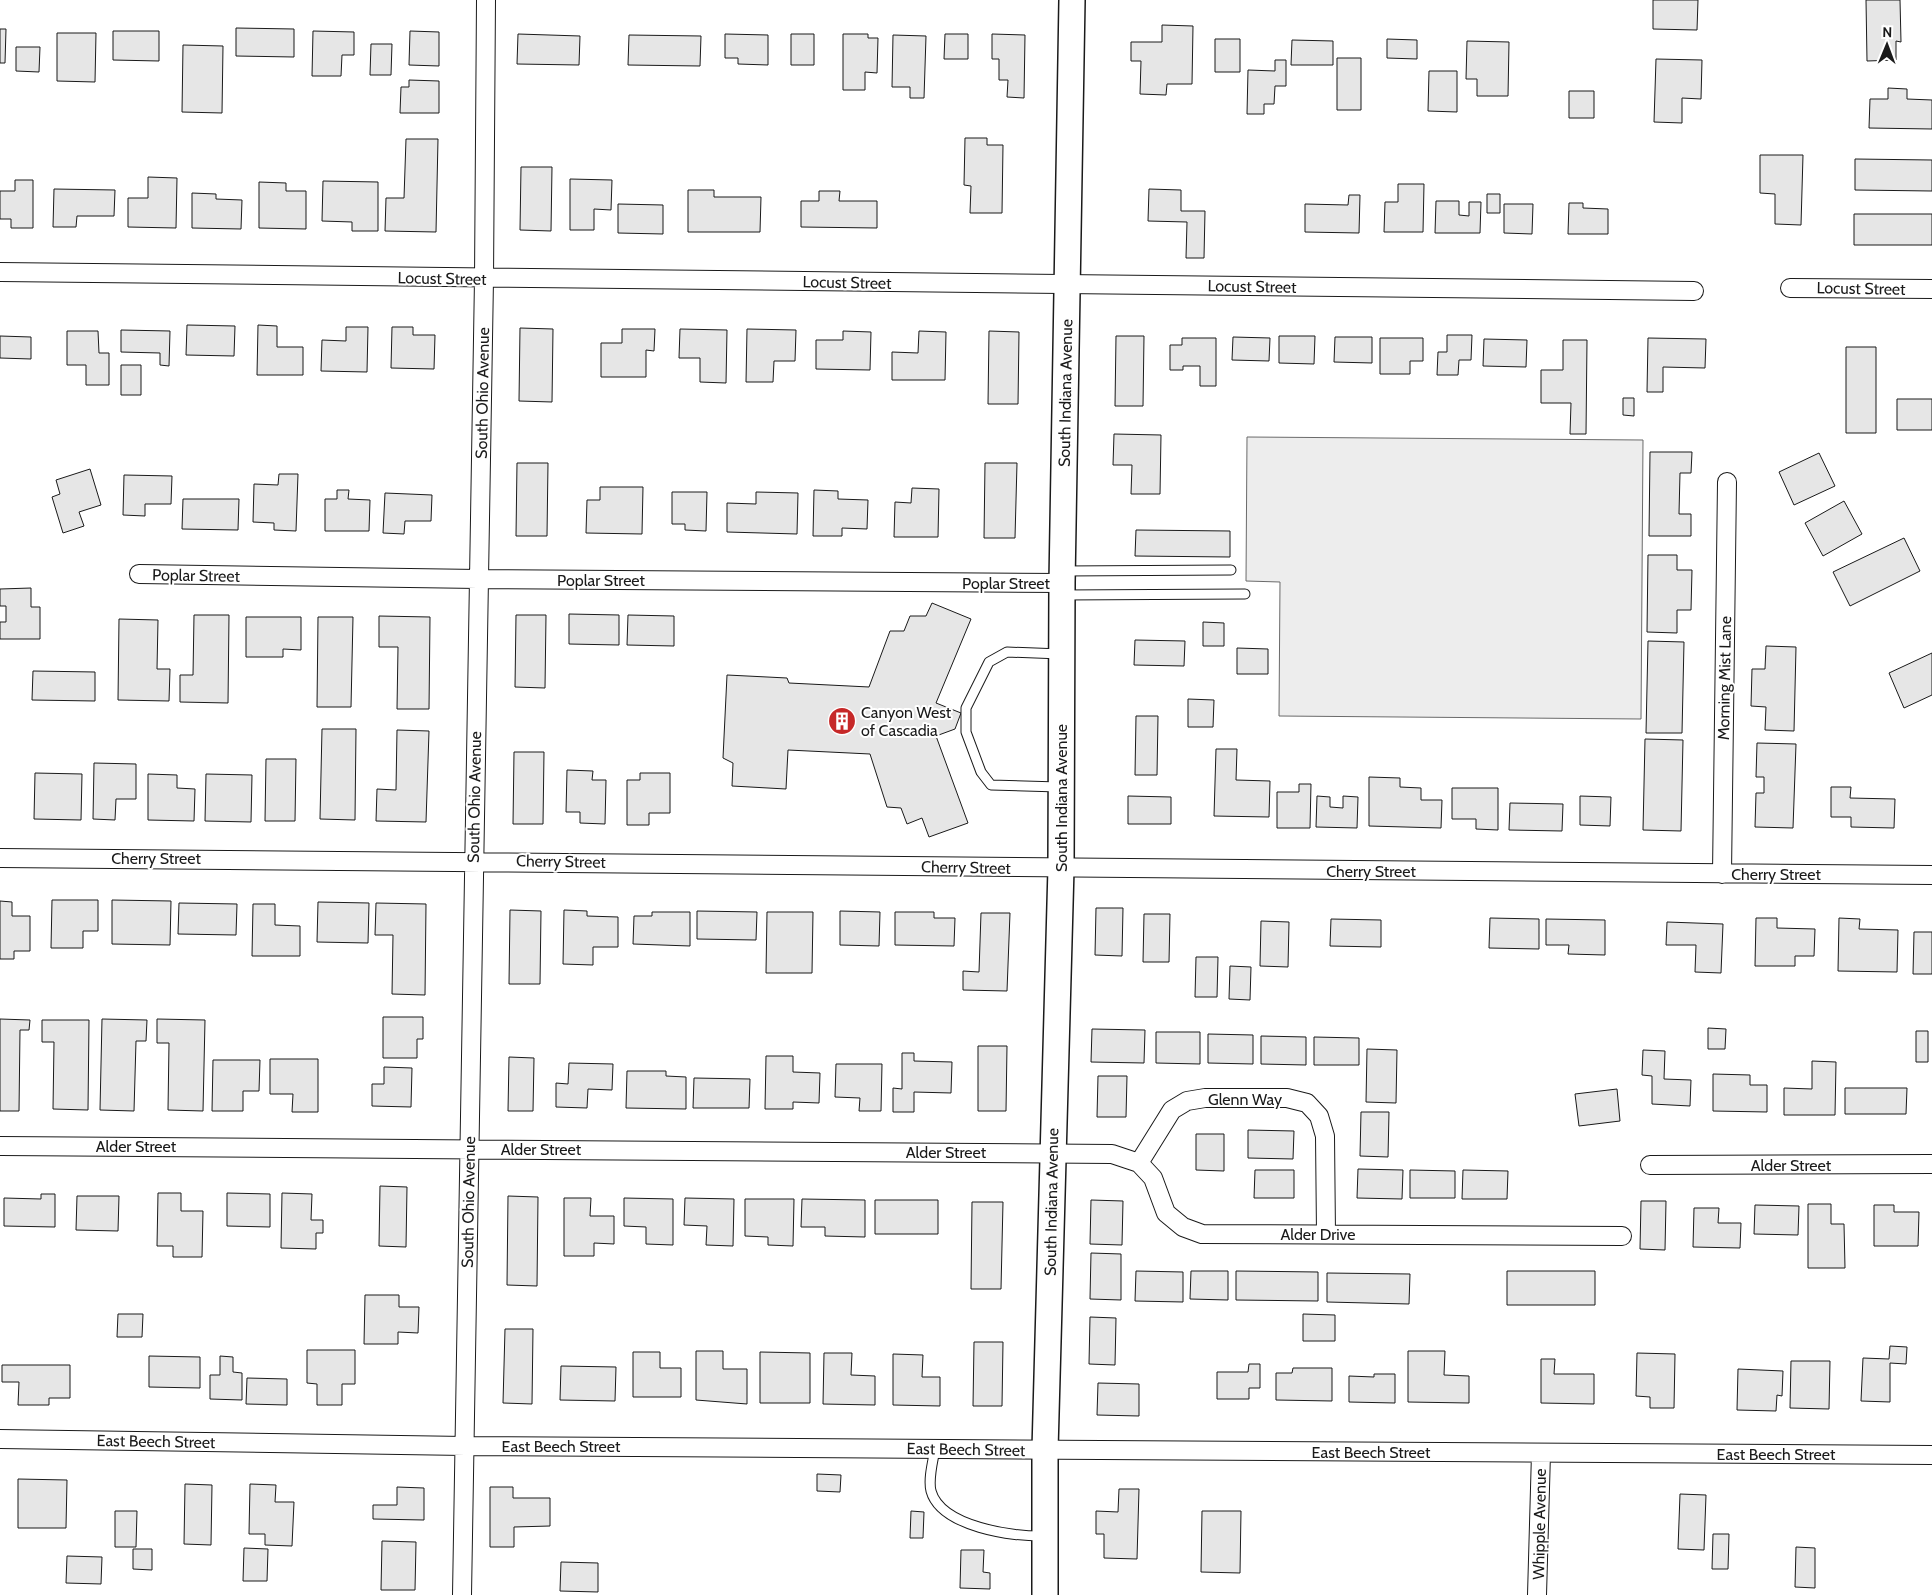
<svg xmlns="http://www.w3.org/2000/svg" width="1932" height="1595" font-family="Cabin,sans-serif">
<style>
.built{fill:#ededed;stroke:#6a6a6a}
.building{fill:#e6e6e6;stroke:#1a1a1a}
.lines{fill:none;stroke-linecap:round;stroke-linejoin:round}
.lane-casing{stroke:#1a1a1a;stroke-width:11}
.street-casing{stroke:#1a1a1a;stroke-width:20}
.secondary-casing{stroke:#1a1a1a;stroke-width:28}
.lane{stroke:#fff;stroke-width:9}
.street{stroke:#fff;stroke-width:18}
.secondary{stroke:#fff;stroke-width:25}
.labels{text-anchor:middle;stroke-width:4;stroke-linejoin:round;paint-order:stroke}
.street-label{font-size:16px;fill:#1a1a1a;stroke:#fff}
.poi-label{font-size:16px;fill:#1a1a1a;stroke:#fff;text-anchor:start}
</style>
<rect width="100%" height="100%" fill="#fff"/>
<path class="built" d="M1247 437 1643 440 1641 719 1279 716 1280 582 1246 581Z"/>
<path class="building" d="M1653 0H1698L1697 30 1653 29Z
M1866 0H1900L1901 42 1896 41V60L1867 61Z
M1162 25 1193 26 1192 84H1167L1166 95 1140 94 1141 61H1131V42H1162Z
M236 28 294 29V57L236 56Z
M0 29H6L5 63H0Z
M113 31H159V61L113 60Z
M313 31 354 32V55H342L341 76H312Z
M410 31 439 32V66L409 65Z
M57 33H96L95 82 57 81Z
M518 34 580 36 579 65 517 64Z
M725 34 768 35V65L738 64V58H725Z
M791 34H814V65H791Z
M843 34H868V38H878L877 73 865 72V90H843Z
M945 34H968V59H944Z
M992 34 1025 35 1024 98 1007 97 1008 80H999V59H992Z
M629 35 701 36 700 66 628 65Z
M893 35 926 36 924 98H910V87H892Z
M1215 39H1240V72H1215Z
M1387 39 1417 40V59L1387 58Z
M1292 40 1333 41V65H1291Z
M1467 41 1509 42 1508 96H1477V79H1466Z
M371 44H392L391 75H370Z
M183 45 223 46 222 113 182 112Z
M16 47H40L39 72 16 71Z
M1337 58H1361V110H1337Z
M1656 59 1702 60 1701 99 1682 98V123L1654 122Z
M1275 60H1286V86H1275L1274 104H1264V114H1247L1248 70 1275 71Z
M1429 71H1457V112L1428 111Z
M409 80 439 81V113H400L401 87H409Z
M1888 88 1907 89V99L1932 100V129L1869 128 1870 99H1888Z
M1569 91H1594V118H1569Z
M965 138H987V145H1003L1002 213H970L971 186 964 185Z
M406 139H438L436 232 385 231 386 198H404Z
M1760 155H1803L1801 225 1775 224V194L1760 193Z
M1855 159 1932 160V191L1855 190Z
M521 167H552L551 231 520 230Z
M148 177 177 178 176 228 128 227V198H148Z
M570 179 612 180 611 210 594 209V230H570Z
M15 180H33V228H11V219H0V191H15Z
M323 181 378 182V231H352V222L322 221Z
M259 182 286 183V191H306V229L259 228Z
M1398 184H1424L1423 232H1384L1385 202H1398Z
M54 189 115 190 114 216H77L76 227H53Z
M1149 189 1181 190V211H1205L1204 258H1186L1187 222 1148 221Z
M688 190H714V197H761L760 232H688Z
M819 191H840L839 201H877V228L801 227V201H819Z
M192 193 216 194V199L242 200 241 229 192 228Z
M1487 194H1500V213H1487Z
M1349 195H1360L1359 233 1305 232V204L1348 205Z
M1436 201H1459V215L1469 216V202H1481L1480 233H1435Z
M1569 203H1583V208L1608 209V234H1568Z
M618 204 663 205V234L618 233Z
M1504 204H1533L1532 234 1504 233Z
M1854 214H1932V245H1854Z
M187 325 235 326 234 356 186 355Z
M258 325 277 326V347H303V375H257Z
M346 327H368L367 372 321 371 322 340 346 341Z
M392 327H413V335H435L434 369 391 368Z
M520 328 553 329 552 402 519 401Z
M622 329H655L654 351 646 350V377H601V343H622Z
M680 329 727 330 726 383 700 382V358H679Z
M747 329 796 330 795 361H774L773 382H746Z
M121 330 170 331 169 366 160 365V353L121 352Z
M67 331H98L99 353H109V385H86V365H67Z
M843 331 871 332 870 370 816 369V340H843Z
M919 331 946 332 945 380H892V352L918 353Z
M989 331 1019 332 1018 404H988Z
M1447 335H1472L1471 360H1459L1458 375H1437L1438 352H1447Z
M0 336 31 337V359L0 358Z
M1116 336H1144L1143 406H1115Z
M1279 336H1315L1314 364 1279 363Z
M1233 337 1270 338 1269 361 1232 360Z
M1335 337H1372V363L1334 362Z
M1182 338H1216V386H1200V366H1183V370H1170V345H1182Z
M1380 338H1423V361H1410V374H1380Z
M1648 338 1706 339 1705 368 1663 367V392H1647Z
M1484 339 1527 340 1526 367 1483 366Z
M1563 340H1587L1586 434H1570L1571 403H1541V370H1563Z
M1846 347H1876V433H1846Z
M121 365H141V395H121Z
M1623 398H1634V416L1623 415Z
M1897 399H1932V430H1897Z
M1114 434 1161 435 1160 494H1131L1132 465H1113Z
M1650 452H1692L1691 473H1680L1679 514H1691V536H1649Z
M1819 453 1835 486 1794 505 1779 472Z
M517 463H548L547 536H516Z
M985 463H1017L1015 538H984Z
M90 469 101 505 79 512 84 526 63 533 52 497 60 494 56 480Z
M279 474H298L296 531 274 530V523L253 522 254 484 278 485Z
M124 475 172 476 171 504H145V516L123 515Z
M600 487H643L642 534 586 533 587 500H600Z
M912 488 939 489 938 537H894L895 502 911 503Z
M337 490H349L348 499 370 500 369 531H325V499H337Z
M814 490 838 491V499L868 500 867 529 842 528V536H813Z
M672 492H707L706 531 685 530V524H672Z
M756 492 798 493 797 534 727 532V503L756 504Z
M385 493 432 495 431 521H405L404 534 383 533Z
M183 499H239L238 530 182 529Z
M1844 501 1862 534 1823 556 1805 523Z
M1136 530 1230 531V557L1135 556Z
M1904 538 1920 571 1850 606 1833 572Z
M1648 555H1677V570H1692L1691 610H1677V633L1647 632Z
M31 588V607H40V639H0V622H6V606H0V589Z
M932 603 971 619 936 703 961 713 955 729 936 736 968 823 929 837 922 818 907 824 901 808 887 807 870 754 788 750 786 789 732 786 733 763 723 758 727 675 787 678 789 683 869 687 890 631H904L910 616H926Z
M569 614 619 615V645L569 644Z
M194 615H229L228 703 180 702V675H193Z
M516 615H546L545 688 515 687Z
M628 615 674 616V646L627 645Z
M379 616 430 617 429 709H397L398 647H379Z
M246 617H301V650L283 649V657H246Z
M318 617H353L351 707H317Z
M119 619 158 620 157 669H170L169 701 118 700Z
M1203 622 1224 623V646H1203Z
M1135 640 1185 641 1184 666 1134 665Z
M1648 641 1684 642 1682 733H1646Z
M1766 646 1796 647 1794 731 1765 730 1766 707 1751 706 1752 669H1765Z
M1237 648 1268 649V674H1237Z
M1932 653V695L1904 708 1889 673Z
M33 671 95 672V701L32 700Z
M1188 699 1214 700 1213 727H1188Z
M1136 716H1158L1157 775H1135Z
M322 729H356L355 820 320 819Z
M397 730 429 731 426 822 376 821 377 789 396 790Z
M1645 739 1683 740 1681 831 1643 830Z
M1757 743 1796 744 1793 828 1755 827 1756 793H1764V777H1756Z
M1216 749H1237L1236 780 1270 781 1269 817 1214 816Z
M514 752H544L543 824H513Z
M266 759H296L295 821H265Z
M94 763 136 764V799H116L115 820 93 819Z
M567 770 593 771 592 780H606L605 824 580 823V812H566Z
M35 773 82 774 81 820 34 819Z
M640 773H670V813H649V825H627V780H640Z
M148 774 177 775V788L195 789 194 821 148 820Z
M206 774 252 775 251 822 205 821Z
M1369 777 1400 778V787L1421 788V800H1442L1441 828 1369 826Z
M1299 784H1311L1310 828H1277V792H1299Z
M1831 787H1851L1850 798 1895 799 1894 828 1851 827V817H1831Z
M1452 788H1498V830L1476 829V819H1452Z
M1128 796 1171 797V824H1128Z
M1317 796 1330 797V807L1343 808V796L1358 797 1357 828 1316 827Z
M1580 796 1611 797 1610 826 1580 825Z
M1510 803 1563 804 1562 831 1509 830Z
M52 900H98V931H83V948H51Z
M112 900 171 901 170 945 112 944Z
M0 901 12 902V916H30V951H14V959H0Z
M318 902 369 903 368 943 317 942Z
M179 903 237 904 236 935 178 934Z
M376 903 426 904 425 995 392 994 393 935H375Z
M253 904H275V925L300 926V956H252Z
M1096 908H1123L1122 956 1095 955Z
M510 910 541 911 540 984H509Z
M564 910 587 911V916L618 917V947H593V965L563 964Z
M697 911 757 912 756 940 697 939Z
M840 911 880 912 879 946 840 945Z
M652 912H690V946L633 944 634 916H652Z
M767 912H813L812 973H766Z
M895 912H934V918H955L954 946 895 945Z
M981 913H1010L1007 991 963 990V971L979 972Z
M1144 914H1170L1169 962H1143Z
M1490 918 1539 919V949L1489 948Z
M1756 918H1777V928L1815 929 1814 956H1795V966H1755Z
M1839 918 1860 919 1859 929 1898 930 1897 972 1838 971Z
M1331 919 1381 920V947L1330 946Z
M1546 919 1605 920V955L1568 954 1569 945H1546Z
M1261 921 1289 922 1288 967 1260 966Z
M1667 922 1723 924 1721 973 1695 972 1696 945H1666Z
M1914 932H1932V974H1913Z
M1196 957H1218L1217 997H1195Z
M1230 966 1251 967 1250 1000 1229 999Z
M383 1017H423V1039H417V1058H383Z
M0 1019 30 1020 29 1030H20L19 1111H0Z
M102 1019 147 1020 146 1041H136L134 1111 100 1110Z
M157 1019 205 1020 203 1111 168 1110 169 1043H157Z
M42 1020H89L88 1110 53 1109 54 1042H42Z
M1708 1028 1726 1029 1725 1049H1708Z
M1092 1029 1145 1030 1144 1063 1091 1062Z
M1916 1031H1928V1062H1916Z
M1156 1032H1200V1064L1156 1063Z
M1208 1034 1253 1035V1064L1208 1063Z
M1261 1036 1306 1037V1065L1261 1064Z
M1314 1037 1359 1038V1065H1314Z
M978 1046H1007L1006 1111H978Z
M1367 1049 1397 1050 1396 1103 1366 1102Z
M1643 1050 1665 1051 1664 1079 1691 1080 1690 1106 1652 1104V1076L1642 1075Z
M902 1053H914V1061L952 1062 951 1093 914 1092V1112H893V1088L902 1089Z
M766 1056H793V1072L820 1073 819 1103 793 1102V1109H765Z
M509 1057 534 1058 533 1111H508Z
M270 1059H318V1112H292L293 1094H270Z
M213 1060H260L259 1091H243V1111H212Z
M1812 1061 1836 1062 1835 1115H1784V1088L1812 1089Z
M569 1063 613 1064 612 1090 588 1089 587 1108 556 1107V1083L568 1084Z
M836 1064H882L881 1111H859L860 1098 835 1097Z
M384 1067 412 1068 411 1107 372 1106V1084H384Z
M627 1071H666V1076L686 1077V1109L626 1108Z
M1713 1074 1750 1075V1085H1767V1112L1713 1111Z
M1098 1076H1127L1126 1117H1097Z
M694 1078 750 1079 749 1108H693Z
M1845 1088H1907L1906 1114H1845Z
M1617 1089 1620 1121 1579 1126 1575 1094Z
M1361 1112H1389L1388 1157 1360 1156Z
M1248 1130 1294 1131 1293 1159 1248 1158Z
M1196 1134H1224V1171L1196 1170Z
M1358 1169 1403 1170 1402 1199 1357 1198Z
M1255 1170H1294V1198H1254Z
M1410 1170 1455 1171V1198H1410Z
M1463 1170 1508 1171 1507 1199H1462Z
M380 1186 407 1187 406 1247 379 1246Z
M158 1193H181V1211H203L202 1257H173V1246H157Z
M227 1193 270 1194V1227L227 1226Z
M282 1193 312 1194 311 1220H323V1233H316V1249L281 1248Z
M41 1194H55V1227L4 1226V1198L41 1199Z
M77 1196H119L118 1231 76 1230Z
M508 1196 538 1197 537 1286 507 1285Z
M564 1198H591L590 1216H614V1244L594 1243V1256H564Z
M624 1198 673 1199V1245L646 1244V1227L624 1226Z
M685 1198 734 1199 733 1246 706 1245 707 1226 684 1225Z
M745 1199H794L793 1246 768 1245V1237L745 1236Z
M802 1199 865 1200V1237L825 1236V1227H801Z
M875 1200H938V1234H875Z
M1091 1200 1123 1201 1122 1245 1090 1244Z
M1641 1201H1666L1665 1250 1640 1249Z
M972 1202H1003L1001 1289H971Z
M1808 1204H1831V1224H1844L1845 1268H1808Z
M1755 1205 1799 1206 1798 1235 1754 1234Z
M1874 1205H1894V1212H1919L1918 1246H1874Z
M1694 1208H1719L1718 1223H1741L1740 1248 1693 1247Z
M1091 1253 1121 1254V1300L1090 1299Z
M1136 1271 1183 1272V1302L1135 1301Z
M1191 1271H1228V1300L1190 1299Z
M1236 1271 1318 1272V1301L1236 1300Z
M1507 1271H1595V1305H1507Z
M1327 1273 1410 1274 1409 1304 1327 1302Z
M365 1295H399V1307H419L418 1333 398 1332V1344H364Z
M118 1314H143L142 1337H117Z
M1303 1314 1335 1315V1341H1303Z
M1090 1317 1116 1318 1115 1365 1089 1364Z
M505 1329H533L532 1404 503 1403Z
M974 1342H1003L1002 1406H973Z
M1890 1346 1907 1347 1906 1364 1890 1363V1402L1861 1401 1863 1358 1889 1359Z
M307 1350H355V1384H342V1405H317V1384L307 1383Z
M696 1351H723V1369H747V1404L696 1400Z
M1408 1351H1445L1444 1375 1469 1376V1403L1408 1402Z
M633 1352H660V1368H681V1397H633Z
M760 1352 810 1353V1403H760Z
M824 1353H852L851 1375 875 1376V1405L823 1404Z
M1637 1353 1675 1354 1674 1408H1650V1397L1636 1396Z
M893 1354 923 1355 922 1377H940V1406L893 1405Z
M149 1356 200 1357V1388L149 1387Z
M220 1356 233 1357V1372L242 1373V1400L210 1399V1375H220Z
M1541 1359H1555L1554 1374H1594V1404L1541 1403Z
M1791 1361H1830L1829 1409 1790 1408Z
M1249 1364H1260V1388H1249V1399H1217V1372H1248Z
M2 1365H70V1398H49V1405H18L19 1382H2Z
M561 1366 616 1367 615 1401 560 1400Z
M1293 1368H1332V1401L1276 1400V1373H1292Z
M1738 1369 1783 1371 1782 1396 1777 1395 1776 1411 1737 1410Z
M1374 1374H1395V1403L1349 1402V1376L1374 1377Z
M247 1378 287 1379V1405L246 1404Z
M1098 1383 1139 1384V1416L1097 1415Z
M817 1474 841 1475 840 1492 817 1491Z
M18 1479 67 1480 66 1528H18Z
M185 1484 212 1485 211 1545 184 1544Z
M250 1484 276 1485 275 1502H294L292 1546 265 1545V1534H249Z
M397 1487 424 1488V1520L373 1519V1505H397Z
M490 1487H513V1498H550V1526L514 1527V1547H490Z
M1119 1489H1139L1137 1559 1104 1558V1534H1096V1511L1118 1512Z
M1680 1494 1706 1495 1704 1550 1678 1549Z
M115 1511H137L136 1547H115Z
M911 1511 924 1512 923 1538H910Z
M1202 1511H1241L1240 1573 1201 1572Z
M1713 1534H1729L1728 1569H1712Z
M382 1541 416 1542 415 1590H381Z
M1796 1547 1815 1548V1588L1795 1587Z
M244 1548 268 1549 267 1581H243Z
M133 1549H152V1570L133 1569Z
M961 1550H984L983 1572 990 1573V1589L960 1588Z
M67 1556 102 1557 101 1584 66 1583Z
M561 1562 598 1563V1592L560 1591Z"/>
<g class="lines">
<g class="lane-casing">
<path id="lane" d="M1063 571 1231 570
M1062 595 1245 594
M1059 787 991 785 981 772 966 732V708L989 662 1007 652 1061 654
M935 1449C933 1461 928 1479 931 1491 941 1527 1013 1537 1045 1536"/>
</g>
<g class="street-casing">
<path id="street" d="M0 272 1694 291
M1790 288 1932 289
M139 574 478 579 1062 583
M0 858 1932 875
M1722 874 1727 482
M0 1146 1112 1154 1139 1163 1153 1178 1166 1213 1183 1227 1202 1234 1622 1236
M1139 1163 1172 1110 1187 1101 1205 1098H1287L1307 1103 1319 1116 1325 1136 1326 1234
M1650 1165 1932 1164
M0 1439 465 1446 1932 1455
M462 1595 484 279 486 0
M1537 1595 1541 1453"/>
</g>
<g class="secondary-casing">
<path id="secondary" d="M1045 1595V1450L1061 868 1062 583 1072 0"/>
</g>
<use href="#lane" class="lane"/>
<use href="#street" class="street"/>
<use href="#secondary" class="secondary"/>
</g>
<defs>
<g id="building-disc" transform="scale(1.4375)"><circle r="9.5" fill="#c62828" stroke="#fff"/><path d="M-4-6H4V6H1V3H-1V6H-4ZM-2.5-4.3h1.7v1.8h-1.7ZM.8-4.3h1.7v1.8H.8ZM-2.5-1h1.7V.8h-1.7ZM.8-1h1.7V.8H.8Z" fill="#fff"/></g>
</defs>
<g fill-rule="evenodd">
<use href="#building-disc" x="842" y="721"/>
</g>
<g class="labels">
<g class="street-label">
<text transform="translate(442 278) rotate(1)" y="6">Locust Street</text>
<text transform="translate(847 282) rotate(1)" y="6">Locust Street</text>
<text transform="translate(1252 286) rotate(1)" y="6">Locust Street</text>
<text transform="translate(1861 288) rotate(1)" y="6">Locust Street</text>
<text transform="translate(482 393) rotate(-89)" y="6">South Ohio Avenue</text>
<text transform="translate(1065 393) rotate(-89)" y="6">South Indiana Avenue</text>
<text transform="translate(196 575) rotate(1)" y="6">Poplar Street</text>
<text x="601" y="586">Poplar Street</text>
<text x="1006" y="589">Poplar Street</text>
<text transform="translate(1724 678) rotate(-89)" y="6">Morning Mist Lane</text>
<text transform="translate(474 797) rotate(-89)" y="6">South Ohio Avenue</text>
<text transform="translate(1061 798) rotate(-90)" y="6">South Indiana Avenue</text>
<text x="156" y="864">Cherry Street</text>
<text transform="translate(561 861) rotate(1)" y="6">Cherry Street</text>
<text transform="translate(966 867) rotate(1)" y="6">Cherry Street</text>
<text x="1371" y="877">Cherry Street</text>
<text x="1776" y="880">Cherry Street</text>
<text x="1245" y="1105">Glenn Way</text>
<text x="136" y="1152">Alder Street</text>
<text x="541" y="1155">Alder Street</text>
<text x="946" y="1158">Alder Street</text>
<text x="1791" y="1171">Alder Street</text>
<text transform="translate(468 1202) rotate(-89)" y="6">South Ohio Avenue</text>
<text transform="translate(1051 1202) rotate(-89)" y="6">South Indiana Avenue</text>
<text x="1318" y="1240">Alder Drive</text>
<text transform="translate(156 1441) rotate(1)" y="6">East Beech Street</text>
<text x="561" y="1452">East Beech Street</text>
<text transform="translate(966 1449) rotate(1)" y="6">East Beech Street</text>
<text x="1371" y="1458">East Beech Street</text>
<text x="1776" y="1460">East Beech Street</text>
<text transform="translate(1539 1524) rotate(-89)" y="6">Whipple Avenue</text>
</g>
<g class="poi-label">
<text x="861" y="718">Canyon West<tspan x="861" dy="18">of Cascadia</tspan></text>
</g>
</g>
<g transform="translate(1887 45) rotate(1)" stroke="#ffffff" stroke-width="4" paint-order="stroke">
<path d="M0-4L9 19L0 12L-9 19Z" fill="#1a1a1a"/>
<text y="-8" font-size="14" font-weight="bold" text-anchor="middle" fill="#1a1a1a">N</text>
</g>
</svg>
